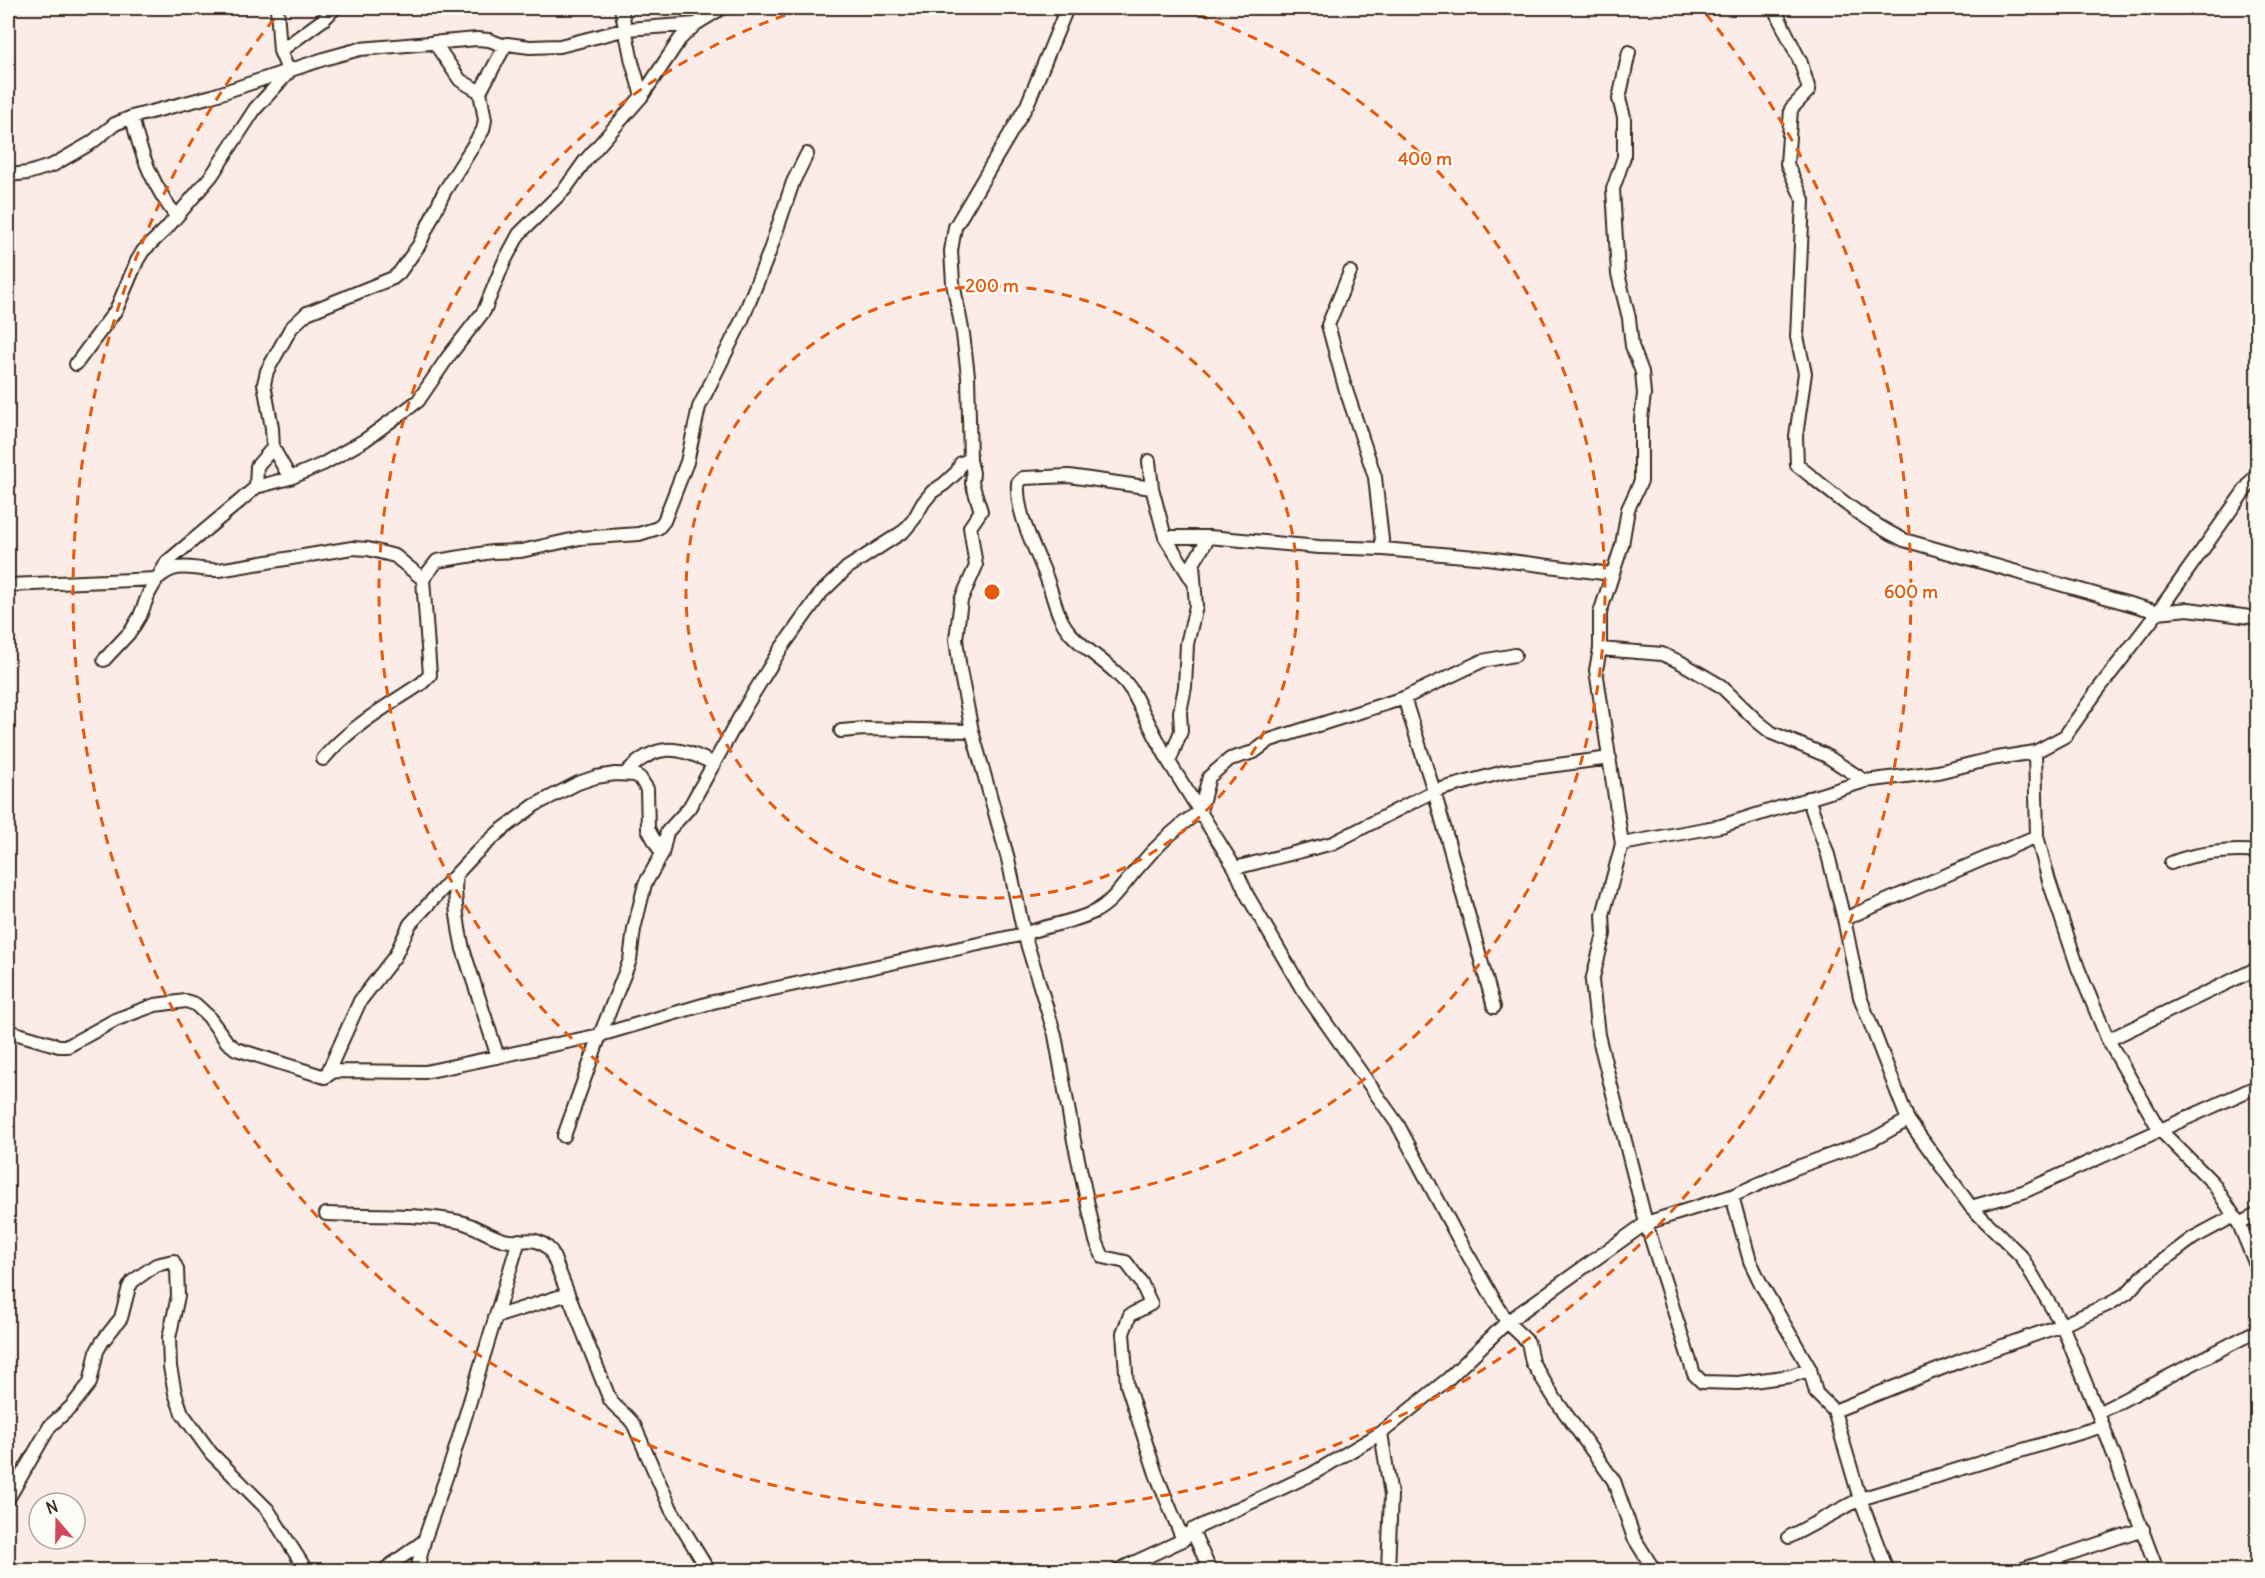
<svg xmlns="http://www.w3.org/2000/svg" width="2265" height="1578" font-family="Delius,sans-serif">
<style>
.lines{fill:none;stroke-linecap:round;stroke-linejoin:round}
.street-casing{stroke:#3b2a1e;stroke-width:16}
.street{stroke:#fdfcf7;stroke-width:12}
.ring{fill:none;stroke:#e8590c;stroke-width:3;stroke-dasharray:10 8}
.centre{fill:#e8590c;stroke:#fdfcf7;stroke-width:3}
.ring-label{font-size:18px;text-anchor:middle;font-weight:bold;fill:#e8590c;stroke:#fdfcf7;stroke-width:4.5;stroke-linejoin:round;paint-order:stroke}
</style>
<rect width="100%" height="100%" fill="#fcece7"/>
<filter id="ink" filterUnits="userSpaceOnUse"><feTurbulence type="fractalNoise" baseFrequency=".0167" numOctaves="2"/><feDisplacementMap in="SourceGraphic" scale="12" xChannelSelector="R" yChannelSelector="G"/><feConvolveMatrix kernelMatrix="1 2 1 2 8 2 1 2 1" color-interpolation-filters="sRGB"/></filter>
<g filter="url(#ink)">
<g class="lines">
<g class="street-casing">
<path id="street" d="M277 8 280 51 289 72
M621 8 632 62 642 96
M1067 8 1027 105 955 227 951 251 953 283 963 334 968 376 970 460 973 473 972 483 981 511 970 527 976 566 961 600 956 639 960 670 972 731 1008 859 1024 934 1055 1035 1074 1141 1096 1241 1103 1257 1126 1262 1141 1282 1151 1304 1130 1315 1123 1333 1127 1385 1156 1474 1183 1540
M1774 8 1801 63 1809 90 1791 109 1787 164 1803 200 1797 337 1805 373 1796 436 1797 465C1831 492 1864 521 1904 540L2158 612 2188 609 2258 618
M434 42 460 80 480 92
M280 51 324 19 335 8
M1629 52 1619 99 1624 117V157L1613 189 1618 274 1629 318 1632 346 1642 372 1644 394 1641 419V481L1628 509 1622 545 1600 613V649L1596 670 1622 844 1721 826 1865 781 1938 772 1991 759 2035 752 2065 736 2097 691 2158 612 2258 472
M132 117C140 154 153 186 176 216
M8 175 28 173 53 165 91 143 115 124 132 117 212 96 327 58 360 49 477 39 489 40 505 46 507 44 530 47 560 46 627 29 696 24
M1350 272 1328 325 1344 384 1375 477 1383 549
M76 364 116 310 137 261 143 251 166 229 212 175 255 109 288 73
M1149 461 1152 488 1165 537 1194 583
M290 478 273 448 272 428 264 384 267 371 291 328 307 313 393 278 399 273 419 245 444 192 483 130 485 120 480 92 505 46
M256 487 257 466 273 448
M1152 488 1069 476 1023 478 1018 483C1016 516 1036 549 1047 579 1054 598 1057 619 1071 634 1090 655 1116 667 1132 691L1169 762 1235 868 1247 895 1302 989 1398 1125 1457 1236 1507 1322 1528 1342 1532 1362 1555 1399 1614 1481 1634 1538 1654 1570
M1165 537H1209L1319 547 1383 549 1487 558 1611 574
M8 585 157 579C178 559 193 571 219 570L352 548 368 549 395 556 423 579
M1600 649 1662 654 1680 662 1721 686 1757 721 1772 733 1825 755 1865 781
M104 660 131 631 140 616 149 593 167 562 240 501 256 487 290 478 323 464 365 440 418 401 448 357 484 311 504 262 519 234 565 189 585 161 642 96 680 39 696 24 722 8
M1404 698 1434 791 1494 1007
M841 731 864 729 972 731
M2035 752 2037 836 2049 881 2078 968 2108 1040 2159 1129 2213 1183 2239 1224 2258 1270
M323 759C351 726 386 707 422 683L430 675 423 579 437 561 492 552 521 551 580 538 639 534 658 528 664 521 687 462 699 407 742 320 769 253 793 182 807 154
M1169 762 1181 731 1180 712 1185 687 1187 644 1196 606 1193 564 1209 537
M625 774C654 742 678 745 714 764
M1808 798 1828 855 1844 919 1860 997 1908 1120 1971 1207 2021 1256 2062 1325 2103 1426 2157 1570
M1622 844 1603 915 1604 934 1592 981 1598 1035 1646 1223 1694 1374 1702 1382 1738 1383 1791 1376 1810 1369
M2171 863C2194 853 2232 849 2258 852
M1235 868 1333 843 1434 791 1504 772 1610 758
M456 874C453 898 458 926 463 949L498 1057
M1844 919 2037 836
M8 1031 59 1046H68L115 1020 136 1012 155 1005 186 1001 195 1004 208 1016 227 1042 236 1049 325 1077 334 1071 425 1072 600 1035 713 1002 1024 934C1046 925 1072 923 1094 912 1112 903 1123 885 1136 870 1155 847 1175 828 1200 811L1209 777 1230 759 1254 752 1270 740 1404 698 1482 661 1515 655
M2108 1040 2258 968
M326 1076 360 1001 395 956 410 924 476 853 499 832 535 805 578 783 596 777 615 774 635 775 640 778 647 789 648 829 662 854
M564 1136 600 1035 630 960 634 929 645 884 662 854 667 832 689 808 747 704 780 650 821 593 847 568 904 531 914 519 923 503 932 492 944 484 957 472 961 463 970 460
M1732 1196 1750 1261 1761 1284 1810 1369 1816 1393 1834 1411 1860 1499 1887 1570
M1971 1207 2023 1192 2258 1086
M326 1214C370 1216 418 1213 461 1222 476 1226 489 1236 504 1240 523 1245 534 1232 551 1251L610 1400C617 1410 627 1414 634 1425L671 1509 708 1570
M2239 1224 2258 1214
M495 1317 568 1294
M1834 1411 1960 1361 2062 1325 2109 1304 2127 1293 2144 1275 2193 1238 2234 1216
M2098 1413 2258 1330
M1381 1433 1391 1495 1388 1570
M8 1499 50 1426 71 1407 90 1383 97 1351 102 1342 121 1318 129 1287 133 1281 156 1265 173 1261 177 1269 178 1296 169 1338 170 1367 175 1393 182 1413 211 1453 268 1510 306 1570
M1192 1530 1210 1570
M1789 1537 1860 1499 2103 1426
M384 1570 424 1541
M417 1570 424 1541 452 1460 519 1240
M1118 1570 1183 1540 1192 1530 1312 1474 1381 1433 1448 1379 1507 1322 1646 1223 1732 1196 1795 1168 1872 1140 1908 1120
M2020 1570 2143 1529"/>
</g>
<use href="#street" class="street"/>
</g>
</g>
<g class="ring">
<circle cx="992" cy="592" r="306"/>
<path d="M1181 9A613 613 0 1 1 803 9"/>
<path d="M1706 14A919 919 0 1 1 278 14"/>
</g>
<circle cx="992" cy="592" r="9" class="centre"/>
<g class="ring-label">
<text x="1425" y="165">400 m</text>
<text x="992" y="292">200 m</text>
<text x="1911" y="598">600 m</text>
</g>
<rect width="2265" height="1578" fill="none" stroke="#fdfcf7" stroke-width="30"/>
<rect x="15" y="15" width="2235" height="1548" fill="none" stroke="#3b2a1e" stroke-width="2" filter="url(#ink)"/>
<g transform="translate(57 1521) rotate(340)"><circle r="28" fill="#fdfcf7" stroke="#afa8a0" stroke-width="1.5"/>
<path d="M0-4.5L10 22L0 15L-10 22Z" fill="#d1495b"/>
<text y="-9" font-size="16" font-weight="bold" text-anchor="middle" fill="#3b2a1e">N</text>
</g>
</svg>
